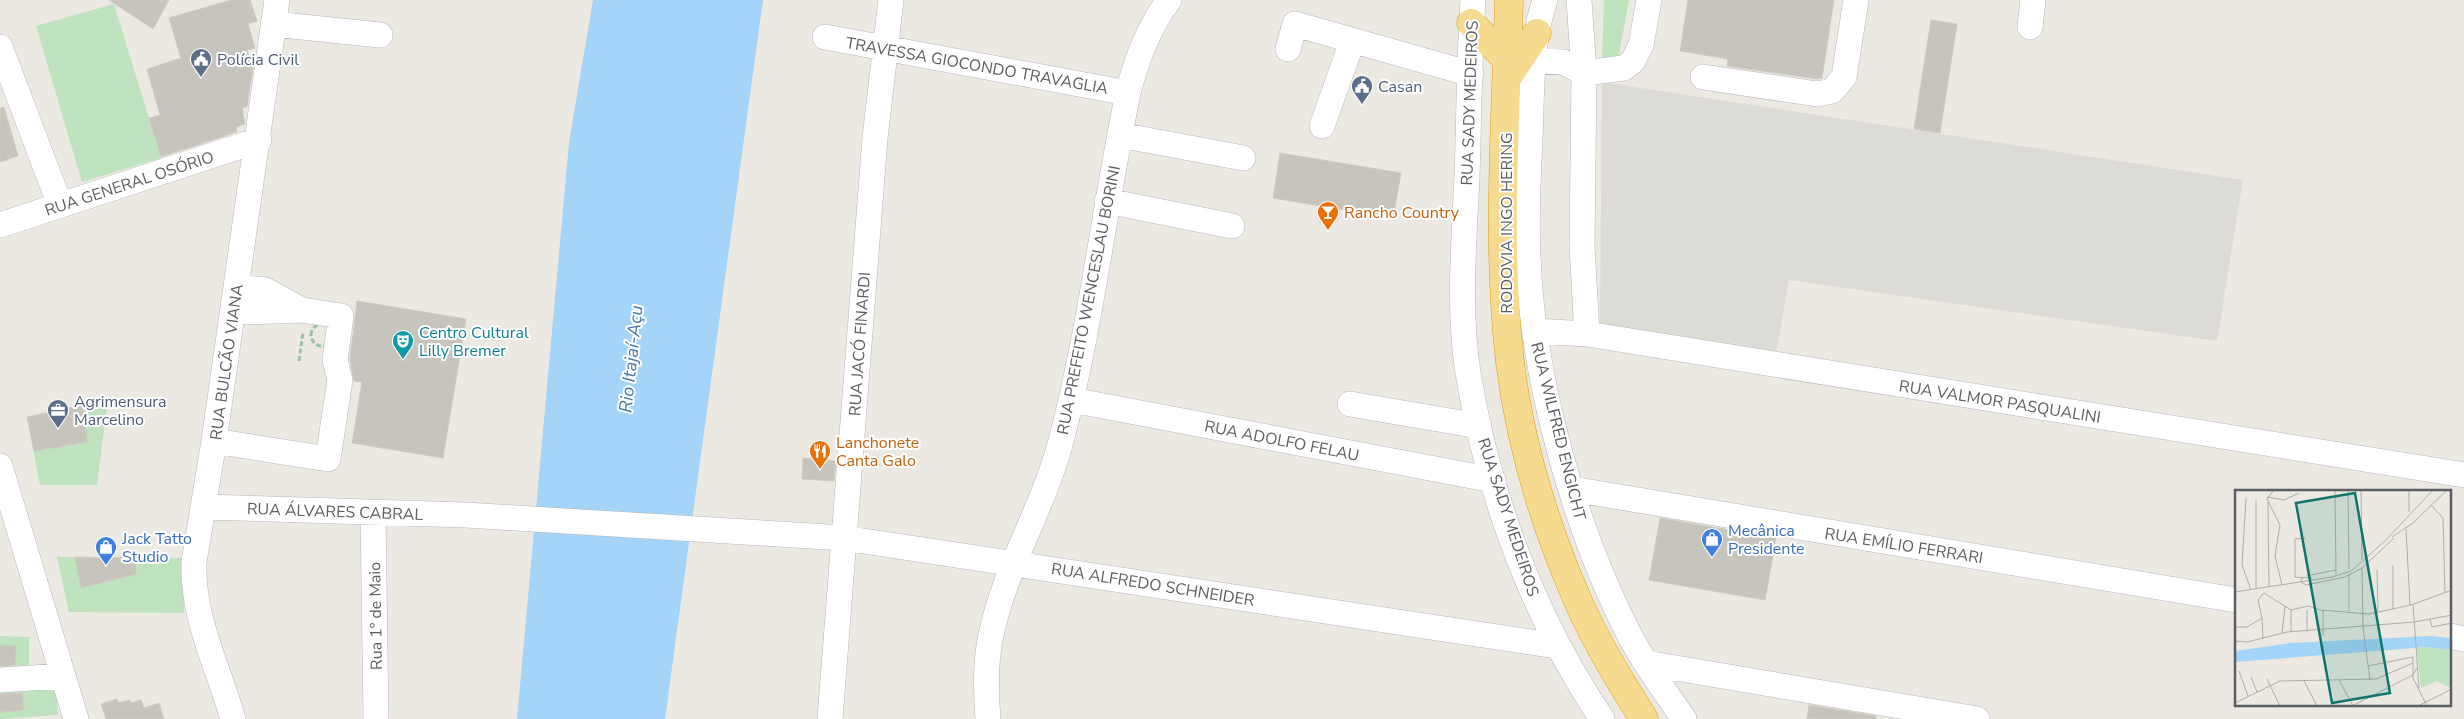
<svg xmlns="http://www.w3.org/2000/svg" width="2464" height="719" font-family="'Nunito Sans',sans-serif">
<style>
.industrial{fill:#dddbd6}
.green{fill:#bfe2bf}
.water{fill:#a4d4f8}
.building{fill:#c7c4be;stroke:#d0cbc0}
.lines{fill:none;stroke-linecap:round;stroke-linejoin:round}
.minor-casing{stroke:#b4b7bb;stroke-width:26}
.highway-casing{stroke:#dc9b10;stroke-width:29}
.path{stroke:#99c2a4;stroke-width:3;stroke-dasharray:5 2.5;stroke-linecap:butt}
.minor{stroke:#fff;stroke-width:25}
.highway{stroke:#f5da8f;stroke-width:28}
.labels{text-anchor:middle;stroke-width:4;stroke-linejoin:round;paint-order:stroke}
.service-label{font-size:16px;fill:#4e5e75;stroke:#fff;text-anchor:start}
.street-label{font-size:16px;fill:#5a5d61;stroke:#fff}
.food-label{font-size:16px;fill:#c56008;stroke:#fff;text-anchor:start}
.culture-label{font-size:16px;fill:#0d838f;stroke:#fff;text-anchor:start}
.shop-label{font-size:16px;fill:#366cbe;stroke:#fff;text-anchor:start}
.water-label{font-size:18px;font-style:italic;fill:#4376a8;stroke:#fff}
.inset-road{fill:none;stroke:#adadaa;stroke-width:1}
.view{fill:#0f766e;fill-opacity:0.15;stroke:#0f766e;stroke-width:2.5}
.inset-edge{fill:none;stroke:#5a5d61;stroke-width:2.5}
</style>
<rect width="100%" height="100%" fill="#ebe9e1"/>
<path class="industrial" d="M1602 82 2243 180 2217 341 1789 280 1776 353 1600 326Z"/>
<path class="green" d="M1604 0H1629L1618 60 1602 61Z
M114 4 161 158 82 182 36 26Z
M108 400 97 485H40L27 417Z
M57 557 185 558 184 613 69 612Z
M0 636 29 637V682L55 680 58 715 0 719Z"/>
<path class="water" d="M593 0H763L665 719H517L569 143Z"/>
<path class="building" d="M109 0H169L153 29Z
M231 0H250L257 21 248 24 255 48 247 50 253 68 247 106 242 108 245 124 236 127 237 132 161 157 149 118 160 115 147 69 181 58 169 18Z
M1688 0H1834L1822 78 1817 79 1727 66 1728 59 1680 51Z
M1931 20 1957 24 1940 133 1914 129Z
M4 107 18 156 0 162V108Z
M1280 153 1401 173 1393 218 1273 198Z
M357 301 466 319 443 458 352 443 362 382 354 381 350 359Z
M83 405 87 442 34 451 27 417Z
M803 458 836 461 834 481 802 479Z
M1660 518 1776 538 1765 600 1649 580Z
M75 557 136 558V574L81 588Z
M0 645 16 646 15 665 0 666Z
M22 693 24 710 0 712V694Z
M117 699 118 703 130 700 131 703 141 700 144 708 159 703 164 719H106L101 704Z
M1809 705 1876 716V719H1807Z"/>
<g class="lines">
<g class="minor-casing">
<path id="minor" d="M1473 0C1469 59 1469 118 1467 177 1464 242 1458 308 1468 373 1488 495 1533 616 1602 719
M1545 0C1530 44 1532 92 1530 139 1528 178 1526 217 1528 256 1532 379 1575 531 1632 640 1647 667 1666 693 1684 719
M1579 0 1584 73 1582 246 1587 334
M273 24 380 35
M2030 27 2033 0
M825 37 1128 93
M0 47 60 205
M1288 49 1295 24 1471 74
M1518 60 1563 62 1584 73 1624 68 1633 61 1641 45 1649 0
M1703 77 1817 94 1832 91 1844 77 1856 0
M1322 126 1352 42
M1120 135 1243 158
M1107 201 1232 226
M0 225 259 140
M237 287 265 290 300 309
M1535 331 1587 334 2464 475
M1072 400 1493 480
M1350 404 1479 426
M214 441 328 459 340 380 335 360 341 316 302 310 249 312 233 310
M0 466 76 719
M1572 489 2236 600
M204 507 466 515 844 538 1557 646
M373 513 376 719
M2450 636 2464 639
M1646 663 1977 719
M0 680 63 676
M233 719C218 666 192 618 194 562L214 441 277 0
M830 719 875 138 891 0
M988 719C986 693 985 666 990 640 1003 571 1043 509 1061 441 1091 327 1104 209 1128 93 1137 58 1148 29 1169 0"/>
</g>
<g class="highway-casing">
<path id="highway" d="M1509 0C1506 120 1496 242 1510 362 1520 443 1545 526 1578 601 1596 642 1620 681 1644 719
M1471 23 1507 60
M1507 78 1537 33"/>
</g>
<path class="path" d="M311 335a11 11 0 1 1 22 0a11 11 0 1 1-22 0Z
M299 361 303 332"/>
<use href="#minor" class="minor"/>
<use href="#highway" class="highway"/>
</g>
<defs>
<g id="civic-pin" transform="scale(1.125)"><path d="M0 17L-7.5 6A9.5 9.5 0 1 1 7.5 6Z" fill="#5c6f8a" stroke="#fff"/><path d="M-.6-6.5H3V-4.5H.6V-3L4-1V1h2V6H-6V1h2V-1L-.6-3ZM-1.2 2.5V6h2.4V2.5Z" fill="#fff"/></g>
<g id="bar-pin" transform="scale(1.125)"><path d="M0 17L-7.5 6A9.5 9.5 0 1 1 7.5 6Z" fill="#e8710a" stroke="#fff"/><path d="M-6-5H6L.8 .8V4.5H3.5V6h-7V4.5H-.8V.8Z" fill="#fff"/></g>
<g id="theatre-pin" transform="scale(1.125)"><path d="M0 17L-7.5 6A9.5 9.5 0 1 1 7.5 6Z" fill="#0f9aa8" stroke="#fff"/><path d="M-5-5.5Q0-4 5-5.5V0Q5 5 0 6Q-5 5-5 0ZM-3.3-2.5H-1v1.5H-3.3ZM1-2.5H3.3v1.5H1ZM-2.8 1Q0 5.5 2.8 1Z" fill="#fff"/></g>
<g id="office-pin" transform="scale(1.125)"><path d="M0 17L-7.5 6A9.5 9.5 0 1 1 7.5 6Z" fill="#5c6f8a" stroke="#fff"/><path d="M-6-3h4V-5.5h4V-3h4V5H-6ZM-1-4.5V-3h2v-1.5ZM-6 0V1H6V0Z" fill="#fff"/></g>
<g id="restaurant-pin" transform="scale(1.125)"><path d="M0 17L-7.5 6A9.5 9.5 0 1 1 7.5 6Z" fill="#e8710a" stroke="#fff"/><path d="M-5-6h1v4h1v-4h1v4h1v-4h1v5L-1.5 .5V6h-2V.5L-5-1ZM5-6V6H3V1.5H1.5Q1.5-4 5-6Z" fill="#fff"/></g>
<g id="shop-pin" transform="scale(1.125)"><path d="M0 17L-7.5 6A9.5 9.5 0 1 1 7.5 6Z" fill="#3f7fe0" stroke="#fff"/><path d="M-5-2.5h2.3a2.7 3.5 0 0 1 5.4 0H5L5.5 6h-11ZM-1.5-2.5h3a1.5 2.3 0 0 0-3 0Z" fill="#fff"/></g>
</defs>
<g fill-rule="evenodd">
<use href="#civic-pin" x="201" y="59"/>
<use href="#civic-pin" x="1362" y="86"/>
<use href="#bar-pin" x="1328" y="212"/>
<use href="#theatre-pin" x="403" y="341"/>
<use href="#office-pin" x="58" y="410"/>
<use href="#restaurant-pin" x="820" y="451"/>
<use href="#shop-pin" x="1712" y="539"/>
<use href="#shop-pin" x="106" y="547"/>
</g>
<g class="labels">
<g class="service-label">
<text x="217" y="65">Polícia Civil</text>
<text x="1378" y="92">Casan</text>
<text x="74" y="407">Agrimensura<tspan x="74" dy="18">Marcelino</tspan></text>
</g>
<g class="street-label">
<text transform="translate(977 65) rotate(10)" y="6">TRAVESSA GIOCONDO TRAVAGLIA</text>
<text transform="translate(1469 103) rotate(-88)" y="6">RUA SADY MEDEIROS</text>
<text transform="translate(129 183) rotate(-18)" y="6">RUA GENERAL OSÓRIO</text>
<text transform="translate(1506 223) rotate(-90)" y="6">RODOVIA INGO HERING</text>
<text transform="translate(1088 300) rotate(-79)" y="6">RUA PREFEITO WENCESLAU BORINI</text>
<text transform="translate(859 344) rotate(-86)" y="6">RUA JACÓ FINARDI</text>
<text transform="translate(226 362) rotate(-82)" y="6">RUA BULCÃO VIANA</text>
<text transform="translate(2000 401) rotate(9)" y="6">RUA VALMOR PASQUALINI</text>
<text transform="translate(1559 431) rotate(76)" y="6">RUA WILFRED ENGICHT</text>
<text transform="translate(1282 440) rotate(11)" y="6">RUA ADOLFO FELAU</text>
<text transform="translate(335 511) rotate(2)" y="6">RUA ÁLVARES CABRAL</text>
<text transform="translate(1509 517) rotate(72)" y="6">RUA SADY MEDEIROS</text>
<text transform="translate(1904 545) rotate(9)" y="6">RUA EMÍLIO FERRARI</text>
<text transform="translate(1153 584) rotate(9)" y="6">RUA ALFREDO SCHNEIDER</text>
<text transform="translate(375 616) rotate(-91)" y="6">Rua 1º de Maio</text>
</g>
<g class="food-label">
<text x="1344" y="218">Rancho Country</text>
<text x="836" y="448">Lanchonete<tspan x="836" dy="18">Canta Galo</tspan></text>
</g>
<g class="culture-label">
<text x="419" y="338">Centro Cultural<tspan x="419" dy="18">Lilly Bremer</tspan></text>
</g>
<g class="shop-label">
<text x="1728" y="536">Mecânica<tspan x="1728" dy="18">Presidente</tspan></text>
<text x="122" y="544">Jack Tatto<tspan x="122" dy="18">Studio</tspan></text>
</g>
<g class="water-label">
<text transform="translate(631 359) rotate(-84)" y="6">Rio Itajaí-Açu</text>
</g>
</g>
<g transform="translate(2235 490)">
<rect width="216" height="216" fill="#ebe9e1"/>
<path d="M193 157 216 160V198L202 191 186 198 182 158Z" fill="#bfe2bf"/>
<path d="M196 146 216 148V160L193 157 0 172V161L56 153Z" fill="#a4d4f8"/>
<path class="inset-road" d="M39 0 32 9 45 35 40 66 47 95M100 0 101 84M113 0 114 79M126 0 127 70M174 0V22M32 7 49 10 64 3M11 8 7 75 16 100M21 10V99M33 12 34 97M196 15 208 28 210 103M171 39 175 115M157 47 178 33 212 0M158 75V119M127 78 128 137 135 190M142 80 143 122M71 86 101 80M60 87 77 88M67 87 66 92 71 95 110 87 127 78 159 48M60 88V49L70 48M0 102 97 87 116 81 151 50 198 0M178 114 184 198M114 121V85M27 128 28 149M195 129 197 137 217 133M0 137H12L27 128 23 110 29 103 56 120 73 116 86 120 134 124 176 115 217 100M56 142V120M72 142V120M47 143 50 116M88 146V120M0 151 12 152 52 142 179 132 217 125M133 176 178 167V188L192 216M4 181 13 206M16 187 22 202M32 189 45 216M104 190 118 216M69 191 82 216M0 213 45 191 141 189 178 173M117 216 178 185 182 178M183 216 217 199"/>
<path class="view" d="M120 3 155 203 97 213 61 13Z"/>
<rect width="216" height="216" class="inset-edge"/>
</g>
</svg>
